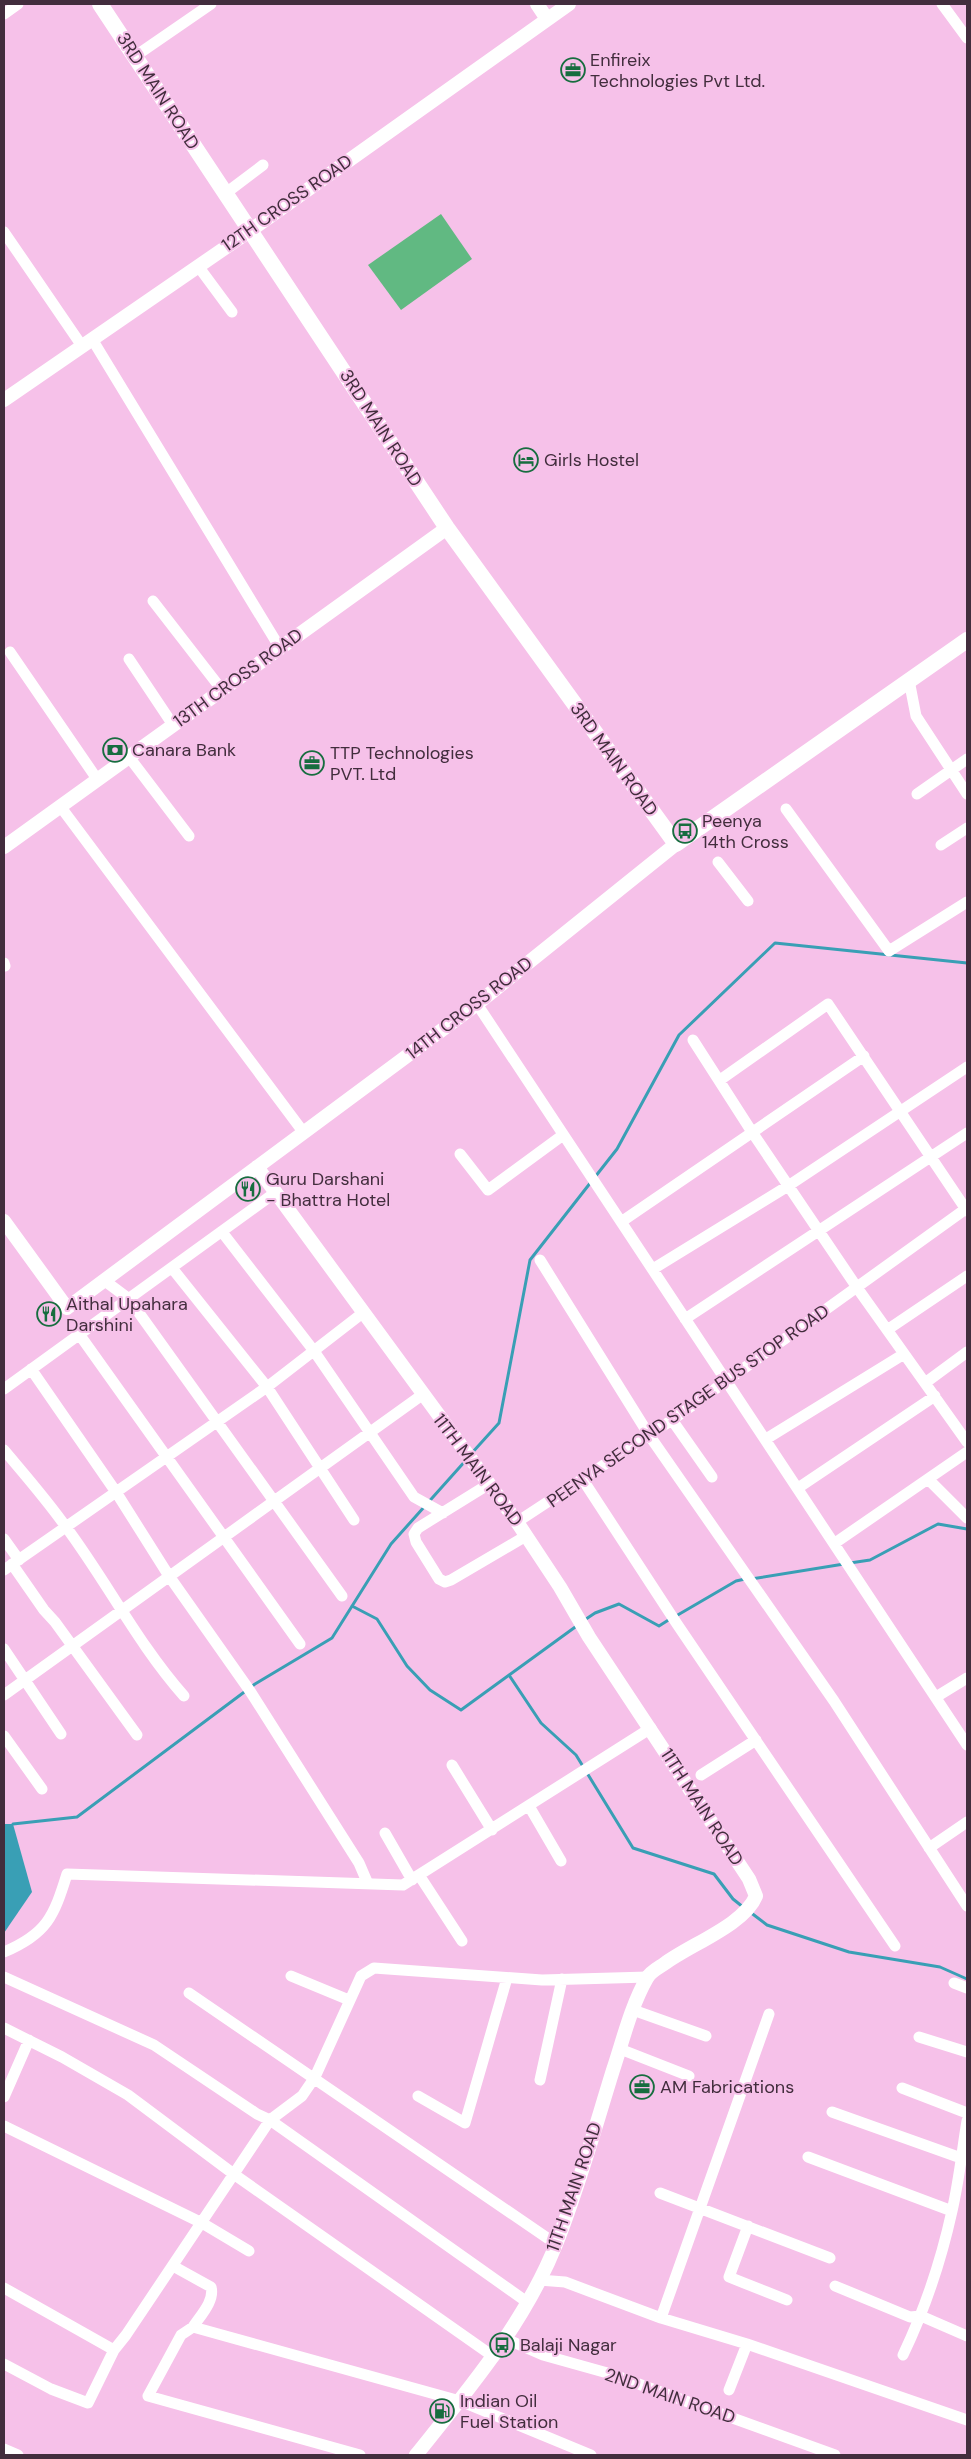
<svg xmlns="http://www.w3.org/2000/svg" width="971" height="2459" font-family="'DM Sans',sans-serif">
<style>
.green{fill:#61b982}
.water{fill:#399fb5}
.lines{fill:none;stroke-linecap:round;stroke-linejoin:round}
.stream{stroke:#399fb5;stroke-width:3}
.minor{stroke:#fff;stroke-width:11}
.tertiary{stroke:#fff;stroke-width:14}
.secondary{stroke:#fff;stroke-width:16}
.labels{text-anchor:middle;stroke-width:4;stroke-linejoin:round;paint-order:stroke}
.poi-label{font-size:18px;fill:#422d3d;stroke:#f6c1e9;text-anchor:start}
.street-label{font-size:18px;fill:#422d3d;stroke:#f6c1e9}
</style>
<rect width="100%" height="100%" fill="#f6c1e9"/>
<path class="green" d="M441 214 472 259 401 310 368 265Z"/>
<path class="water" d="M4 1824H13L32 1892 4 1933Z"/>
<g class="lines">
<path class="stream" d="M595 1177 617 1149 679 1035 775 943 967 963
M471 1454 499 1423 530 1260 591 1182
M850 1563 870 1560 938 1524 967 1529
M751 1579 844 1564
M352 1606 377 1619 407 1666 430 1690 461 1710 578 1625
M676 1616 736 1581 745 1579
M583 1621 595 1613 619 1604 659 1626 670 1619
M509 1675 541 1723 576 1755 633 1848 714 1874 733 1899 743 1907
M13 1824 77 1817 255 1684 332 1638 391 1544 467 1459
M750 1912 767 1925 849 1952 940 1967 967 1979"/>
<path class="minor" d="M942 4 967 38
M4 14 18 4
M134 57 211 4
M226 193 263 165
M4 232 82 346
M198 266 232 312
M92 339 280 648
M153 601 222 690
M10 652 97 779
M129 659 173 725
M909 680 916 716 967 794
M129 757 189 836
M917 794 967 759
M60 806 304 1133
M786 809 889 951 967 902
M941 845 967 828
M718 862 748 901
M4 963 5 966
M477 1004 967 1745
M693 1040 752 1132 858 1289 967 1442
M720 1080 828 1004 967 1211
M460 1154 488 1190 563 1135
M621 1222 864 1056
M222 1232 314 1351 414 1497 443 1513
M540 1260 649 1435 834 1701 967 1906
M172 1268 267 1387 354 1520
M653 1269 788 1186 967 1067
M105 1281 129 1299 342 1596
M685 1319 967 1133
M887 1330 967 1276
M79 1334 300 1644
M31 1369 116 1492 169 1576 250 1691 359 1863 368 1884
M925 1383 967 1352
M4 1389 276 1192
M672 1420 712 1477
M766 1439 904 1354
M4 1450C25 1475 47 1500 66 1527 107 1582 138 1644 184 1696
M928 1479 967 1518
M583 1480 677 1624 895 1946
M489 1484 418 1528 414 1534 416 1542 439 1579 445 1582 451 1580 526 1536
M798 1488 935 1396
M517 1522 672 1420 967 1208
M4 1539 19 1560
M835 1543 967 1452
M12 1564 44 1610 55 1622 137 1735
M4 1570 267 1387 364 1312
M4 1649 61 1734
M4 1695 422 1395
M936 1697 967 1678
M4 1736 42 1789
M452 1765 492 1830
M701 1775 756 1740
M529 1806 561 1861
M385 1833 412 1880
M929 1848 967 1822
M419 1875 462 1941
M4 1952C47 1934 54 1916 67 1874L403 1885 651 1728
M291 1976 349 2000
M4 1977 154 2045 257 2114 270 2120 527 2302
M954 1983 967 1988
M189 1993 556 2244
M633 2010 706 2036
M4 2028 62 2057 128 2095 235 2175 494 2357
M919 2037 967 2052
M620 2049 689 2076
M540 2080 562 1979
M902 2088 967 2113
M418 2096 465 2123 507 1978
M4 2097 29 2040
M832 2112 961 2158
M4 2126 202 2223 249 2251
M808 2157 952 2211
M660 2193 830 2258
M748 2226 729 2277 787 2300
M173 2266 211 2287C215 2301 200 2316 193 2327
M539 2280 565 2282 661 2318 747 2344 967 2420
M835 2286 910 2317 921 2316 967 2336
M4 2288 114 2350
M661 2318 769 2014
M506 2339 543 2355 611 2374 835 2455
M903 2355C925 2309 941 2261 952 2211 959 2181 962 2151 967 2121
M4 2364 51 2389 88 2403 114 2350 126 2335 270 2120 302 2096 315 2077 361 1976 374 1968 542 1980 648 1977
M729 2390 747 2344
M4 2449 18 2455
M360 2455 148 2396 181 2335 193 2327 460 2401 591 2455"/>
<path class="tertiary" d="M537 4 547 19
M4 400 251 230 569 4
M4 847 447 528
M257 1167 517 1522 560 1587 589 1637 749 1879 756 1896C744 1925 691 1944 664 1964 658 1968 650 1972 647 1978 631 2006 623 2040 613 2070 595 2128 579 2186 557 2242 525 2323 469 2389 416 2455
M4 1221 67 1308 477 1004 676 844"/>
<path class="secondary" d="M100 4 447 528 676 844 967 640"/>
</g>
<defs>
<g id="office-ring" transform="scale(1.25)"><circle r="9.5" fill="#f6c1e9" stroke="#176d3f" stroke-width="1.5"/><path d="M-6-3h4V-5.5h4V-3h4V5H-6ZM-1-4.5V-3h2v-1.5ZM-6 0V1H6V0Z" fill="#176d3f"/></g>
<g id="hotel-ring" transform="scale(1.25)"><circle r="9.5" fill="#f6c1e9" stroke="#176d3f" stroke-width="1.5"/><path d="M-6-4.5h1.5V1H6V5H4.5V3h-9V5H-6ZM-4 0a1.8 1.8 0 1 1 3.6 0ZM.5 0V-2.5h3Q6-2.5 6 0Z" fill="#176d3f"/></g>
<g id="bank-ring" transform="scale(1.25)"><circle r="9.5" fill="#f6c1e9" stroke="#176d3f" stroke-width="1.5"/><path d="M-6-4H6V4H-6ZM0-2.3a2.3 2.3 0 1 0 0 4.6a2.3 2.3 0 1 0 0-4.6Z" fill="#176d3f"/></g>
<g id="bus-ring" transform="scale(1.25)"><circle r="9.5" fill="#f6c1e9" stroke="#176d3f" stroke-width="1.5"/><path d="M-5-6H5V4H4V6H2V4H-2V6H-4V4H-5ZM-3.5-4V0h7V-4ZM-3.5 1.2v1.5H-2V1.2ZM2 1.2v1.5H3.5V1.2Z" fill="#176d3f"/></g>
<g id="restaurant-ring" transform="scale(1.25)"><circle r="9.5" fill="#f6c1e9" stroke="#176d3f" stroke-width="1.5"/><path d="M-5-6h1v4h1v-4h1v4h1v-4h1v5L-1.5 .5V6h-2V.5L-5-1ZM5-6V6H3V1.5H1.5Q1.5-4 5-6Z" fill="#176d3f"/></g>
<g id="fuel-ring" transform="scale(1.25)"><circle r="9.5" fill="#f6c1e9" stroke="#176d3f" stroke-width="1.5"/><path d="M-5.5-6h7V0h2V4h1.3V-2.5L3-4.5l.8-.8L6-3V5H2.5V1h-1V6h-7ZM-4.2-4.7v3.2H.2V-4.7Z" fill="#176d3f"/></g>
</defs>
<g fill-rule="evenodd">
<use href="#office-ring" x="573" y="70"/>
<use href="#hotel-ring" x="526" y="460"/>
<use href="#bank-ring" x="115" y="750"/>
<use href="#office-ring" x="312" y="763"/>
<use href="#bus-ring" x="685" y="831"/>
<use href="#restaurant-ring" x="248" y="1189"/>
<use href="#restaurant-ring" x="49" y="1314"/>
<use href="#office-ring" x="642" y="2087"/>
<use href="#bus-ring" x="502" y="2345"/>
<use href="#fuel-ring" x="442" y="2411"/>
</g>
<g class="labels">
<g class="poi-label">
<text x="590" y="66">Enfireix<tspan x="590" dy="21">Technologies Pvt Ltd.</tspan></text>
<text x="544" y="466">Girls Hostel</text>
<text x="132" y="756">Canara Bank</text>
<text x="330" y="759">TTP Technologies<tspan x="330" dy="21">PVT. Ltd</tspan></text>
<text x="702" y="827">Peenya<tspan x="702" dy="21">14th Cross</tspan></text>
<text x="266" y="1185">Guru Darshani<tspan x="266" dy="21">- Bhattra Hotel</tspan></text>
<text x="66" y="1310">Aithal Upahara<tspan x="66" dy="21">Darshini</tspan></text>
<text x="660" y="2093">AM Fabrications</text>
<text x="520" y="2351">Balaji Nagar</text>
<text x="460" y="2407">Indian Oil<tspan x="460" dy="21">Fuel Station</tspan></text>
</g>
<g class="street-label">
<text transform="translate(158 91) rotate(57)" y="6">3RD MAIN ROAD</text>
<text transform="translate(287 203) rotate(-35)" y="6">12TH CROSS ROAD</text>
<text transform="translate(381 428) rotate(57)" y="6">3RD MAIN ROAD</text>
<text transform="translate(238 678) rotate(-36)" y="6">13TH CROSS ROAD</text>
<text transform="translate(614 759) rotate(54)" y="6">3RD MAIN ROAD</text>
<text transform="translate(469 1008) rotate(-38)" y="6">14TH CROSS ROAD</text>
<text transform="translate(688 1406) rotate(-35)" y="6">PEENYA SECOND STAGE BUS STOP ROAD</text>
<text transform="translate(478 1470) rotate(53)" y="6">11TH MAIN ROAD</text>
<text transform="translate(702 1807) rotate(57)" y="6">11TH MAIN ROAD</text>
<text transform="translate(574 2187) rotate(-71)" y="6">11TH MAIN ROAD</text>
<text transform="translate(670 2396) rotate(19)" y="6">2ND MAIN ROAD</text>
</g>
</g>
<rect width="971" height="2459" fill="none" stroke="#422d3d" stroke-width="10"/>
</svg>
